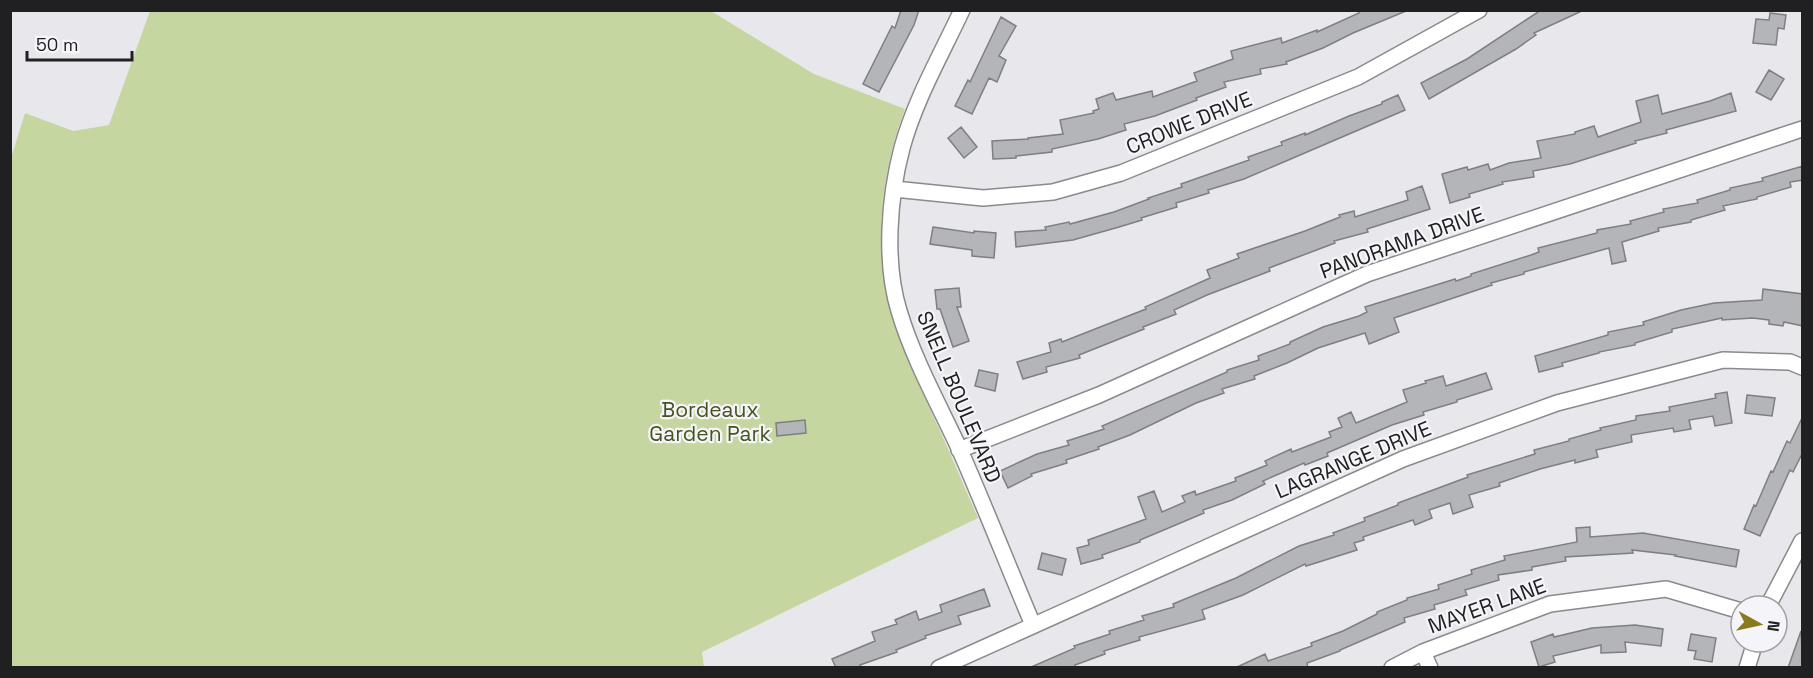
<svg xmlns="http://www.w3.org/2000/svg" width="1813" height="678" font-family="'Space Grotesk',sans-serif">
<style>
.green{fill:#c6d6a1}
.building{fill:#b4b5b8;stroke:#7f7f82;stroke-width:1.5}
.lines{fill:none;stroke-linecap:round;stroke-linejoin:round}
.minor-casing{stroke:#8a8a8d;stroke-width:18}
.minor{stroke:#fff;stroke-width:15}
.labels{text-anchor:middle;stroke-width:4.5;stroke-linejoin:round;paint-order:stroke}
.street-label{font-size:21px;fill:#202022;stroke:#f5f5f9}
.park-label{font-size:21px;fill:#46531e;stroke:#f5f5f9}
</style>
<rect width="100%" height="100%" fill="#e8e8ec"/>
<path class="green" d="M150 11H711L814 74 905 109C881 172 874 241 890 307 899 343 915 376 930 409 947 445 962 482 978 518L702 652 704 667 11 668V158L25 113 73 131 109 125Z"/>
<path class="building" d="M901 10H919L914 25 879 92 863 84 892 26 895 28Z
M1357 10 1406 11 1353 33 1323 48 1286 62 1287 64 1260 69 1261 74 1224 82 1226 87 1196 98 1197 100 1155 116 1124 124 1126 130 1098 139 1052 149V152L1016 156V158L993 159 992 141 1028 139V138L1063 134 1060 120 1094 113 1093 111 1099 109 1096 99 1113 93 1116 100 1152 91 1153 97 1197 81 1194 73 1233 59 1231 51 1281 38 1282 43 1317 30V32L1359 13Z
M1541 10H1584L1534 33 1536 35 1516 49 1429 99 1421 83 1467 59Z
M1770 13 1786 15 1784 29 1778 28 1776 45 1753 43 1756 19 1769 20Z
M1001 17 1016 26 999 56 1006 60 997 82 989 78 972 114 955 106 968 80 970 82Z
M1769 70 1784 79 1771 100 1756 92Z
M1731 93 1736 111 1666 130 1667 133 1635 141 1636 143 1570 164 1533 171 1534 177 1502 182 1503 184 1469 194 1470 197 1450 203 1442 174 1467 167 1468 170 1488 164 1490 170 1509 163 1541 158 1537 141 1575 134V132L1594 126 1598 137 1641 122 1636 101 1658 95 1662 114 1710 101Z
M1398 95 1405 110 1244 179 1208 190 1209 193 1176 203 1177 207 1141 218 1142 220 1119 227 1073 240 1016 247 1015 232 1046 230 1045 227 1069 222 1070 224 1114 212 1149 199 1148 198 1182 187 1181 184 1249 160 1248 157 1282 145 1281 142 1305 133V135L1349 116 1382 104V102Z
M961 127 977 147 964 158 948 138Z
M1803 166V180L1790 182 1791 187 1757 197V199L1723 206 1725 210 1691 220V222L1658 228 1659 231 1622 242 1626 261 1612 264 1609 248 1524 272V274L1491 283 1492 285 1394 318 1399 332 1369 344 1365 333 1318 348 1287 363 1254 376 1255 379 1222 389 1224 393 1196 403 1130 435 1098 447 1099 449 1066 460 1067 463 1031 474 1032 476 1008 488 1000 471 1037 454 1069 445 1067 441 1104 429 1102 426 1227 372V370L1259 360 1258 356 1290 344V342L1323 327 1359 316 1367 312 1365 307 1452 280 1455 279 1456 281 1471 276V274L1531 255 1539 252 1538 248 1597 233V230L1631 224 1630 221 1664 212 1663 209 1698 203 1697 200 1730 190V188L1763 181 1762 178Z
M1422 186 1430 209 1367 229 1368 232 1334 241 1335 243 1269 268 1270 271 1207 295 1174 310 1176 314 1143 327 1144 329 1079 355 1080 358 1046 367 1047 372 1023 379 1017 362 1051 352 1049 343 1061 339 1062 342 1146 309 1145 307 1210 278 1207 270 1239 258 1237 254 1305 231 1340 217 1339 215 1354 211 1355 217 1408 200 1406 192Z
M933 227 974 233V231L996 233 994 258 972 256V250L930 244Z
M959 288 961 307H957L969 341 953 347 940 309H937L935 290Z
M1763 289 1803 294V326L1784 322 1783 326 1769 324V320L1753 318 1722 320V318L1672 329V332L1635 343V345L1599 352V353L1562 363 1563 366 1539 372 1535 356 1608 335V332L1644 325 1643 322 1681 310 1714 303 1762 300Z
M979 370 998 374 995 391 975 386Z
M1486 373 1492 389 1457 400V402L1423 412 1424 415 1392 425 1327 453 1328 456 1305 465 1304 463 1263 481 1265 484 1232 500 1203 510 1204 513 1140 540V542L1102 555 1103 558 1081 564 1077 548 1089 545 1088 540 1146 519 1138 497 1154 491 1162 512 1185 502 1182 496 1195 491 1196 495 1236 481 1235 478 1267 465 1265 461 1291 449 1292 452 1331 437 1329 432 1342 427 1338 418 1351 412 1356 423 1407 402 1403 390 1426 383 1425 381 1443 376 1446 386Z
M1727 392 1732 423 1715 426 1713 416 1689 420 1691 429 1674 432 1673 428 1631 435 1632 442 1596 450 1598 457 1575 463V460L1540 469 1499 483 1500 486 1469 495 1473 507 1453 514 1450 503 1429 510 1432 518 1415 525 1413 520 1363 537 1364 540 1354 543 1357 550 1306 566 1305 564 1243 595 1202 610 1205 619 1139 637 1140 640 1104 651 1105 654 1075 665 1076 668H1029L1075 648 1074 646 1110 634 1109 631 1144 620 1142 616 1174 607 1173 604 1236 578 1299 546 1334 535 1333 533 1365 521 1364 518 1398 505V503L1468 477 1467 475 1535 454 1534 450 1569 441V439L1601 430 1600 428 1636 420V416L1670 411 1669 407 1716 398 1715 394Z
M1747 395 1775 398 1772 416 1745 413Z
M1803 416V452L1793 472 1790 470 1760 536 1744 529 1754 505 1756 506 1771 471 1773 472 1787 441 1790 443Z
M805 420 806 433 777 436 776 423Z
M1590 527V537L1643 533 1739 550 1736 567 1675 556 1676 555 1632 550 1633 553 1565 557 1566 561 1532 567V570L1498 575 1499 580 1465 590 1467 595 1434 605 1435 609 1404 618 1405 622 1340 650V651L1307 663 1308 668H1235L1265 654 1268 661 1312 646 1311 643 1343 631 1377 614V612L1407 600V598L1439 589 1438 585 1472 574 1471 570 1505 560 1504 556 1577 542 1576 528Z
M1042 553 1066 559 1062 575 1038 569Z
M984 589 990 606 958 616 961 624 925 636 926 638 896 650 897 652 860 665 862 668H836L832 659 875 641 872 632 897 624 895 620 916 611 919 620 942 612 940 605Z
M1635 625 1663 629 1661 646 1625 642 1626 652 1601 653V645L1553 656 1555 662 1539 667 1531 642 1553 634 1554 637 1592 628Z
M1801 631 1803 668H1788Z
M1691 634 1716 638 1712 662 1694 659 1696 651 1688 650Z"/>
<g class="lines">
<g class="minor-casing">
<path id="minor" d="M962 10C941 55 915 100 902 148 889 197 884 262 899 311 913 358 938 403 959 448 985 507 1008 566 1033 625
M894 189 983 198 1053 192 1121 173 1358 77 1479 10
M959 450 1099 395 1367 274 1802 129
M1768 606 1802 541
M1423 652 1430 668
M939 668 1403 459 1557 403 1723 360 1790 362 1802 367
M1392 668 1423 652 1550 604 1666 589 1741 611
M1747 668 1755 642"/>
</g>
<use href="#minor" class="minor"/>
</g>
<g class="labels">
<g class="street-label">
<text transform="translate(1189 123) rotate(-22)" y="7">CROWE DRIVE</text>
<text transform="translate(1402 243) rotate(-20)" y="7">PANORAMA DRIVE</text>
<text transform="translate(959 397) rotate(67)" y="7">SNELL BOULEVARD</text>
<text transform="translate(1353 460) rotate(-23)" y="7">LAGRANGE DRIVE</text>
<text transform="translate(1487 606) rotate(-20)" y="7">MAYER LANE</text>
</g>
<g class="park-label">
<text x="710" y="417">Bordeaux<tspan x="710" dy="24">Garden Park</tspan></text>
</g>
</g>
<rect width="1813" height="678" fill="none" stroke="#202022" stroke-width="24"/>
<g transform="translate(1759 624) rotate(98)"><circle r="28" fill="#f5f5f9" stroke="#a0a0a3" stroke-width="1.5"/>
<path d="M0-4.5L10 22L0 15L-10 22Z" fill="#8b791e"/>
<text y="-9" font-size="16" font-weight="bold" text-anchor="middle" fill="#202022">N</text>
</g>
<path d="M27 51v9h105v-9" fill="none" stroke="#202022" stroke-width="3"/>
<text x="36" y="51" font-size="18" fill="#202022" stroke="#f5f5f9" stroke-width="4.5" paint-order="stroke">50 m</text>
</svg>
